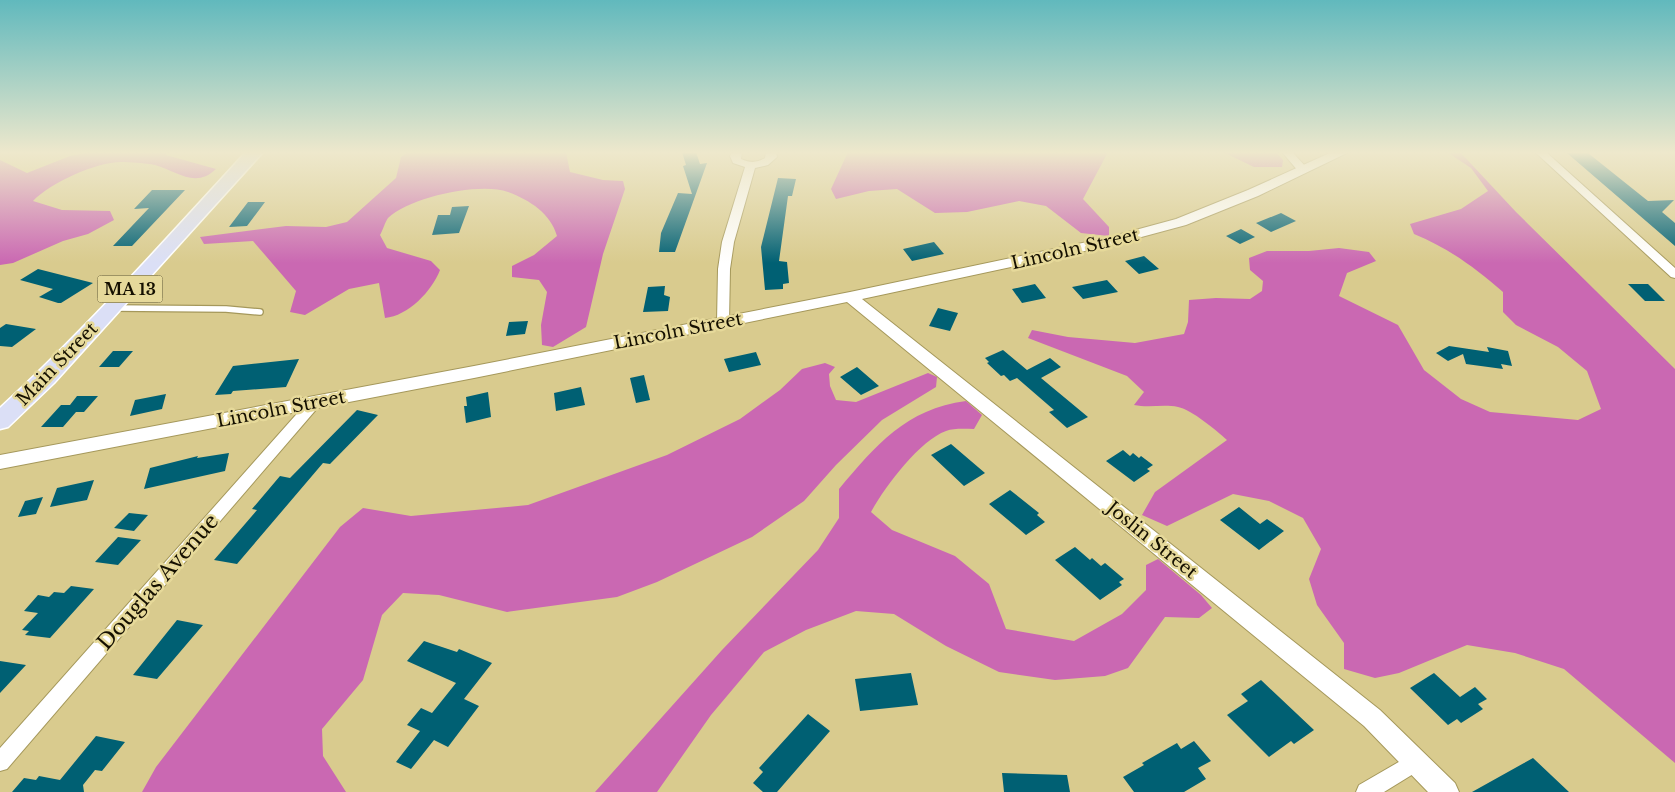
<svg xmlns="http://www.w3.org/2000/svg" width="1675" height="792" font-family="'Libre Baskerville',serif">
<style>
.forest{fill:#ca68b2}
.building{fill:#006073}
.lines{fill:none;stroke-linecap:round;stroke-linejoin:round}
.service-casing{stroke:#a5985b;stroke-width:8}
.minor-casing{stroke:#a5985b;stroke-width:2}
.tertiary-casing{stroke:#a5985b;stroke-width:2}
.primary-casing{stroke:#fff;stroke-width:3}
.service{stroke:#fff;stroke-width:5.5}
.minor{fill:#fff;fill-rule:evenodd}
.tertiary{fill:#fff;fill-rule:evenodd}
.primary{fill:#dbdff6;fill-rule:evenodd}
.labels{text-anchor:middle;stroke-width:5;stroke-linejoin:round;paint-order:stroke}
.shield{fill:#e6d99a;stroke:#544c2e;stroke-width:1}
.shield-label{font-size:16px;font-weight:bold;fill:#151000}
.street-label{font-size:18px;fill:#151000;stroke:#e6d99a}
.near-street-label{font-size:21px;fill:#151000;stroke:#e6d99a}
</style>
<rect width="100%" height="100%" fill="#d9cb8e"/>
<path class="forest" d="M91 152H166V155L216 169C195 189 177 171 155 165 145 163 131 162 121 162 96 162 50 183 33 201L62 210 110 211 114 220 88 234 63 241 13 263 0 265V160L27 173 70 156Z
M408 152H566L570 172 603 180 623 181 625 189 603 254 586 327 553 347 542 345 541 325 547 292 539 280 512 277V266L534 255 557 236C551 214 530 200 508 192 480 182 410 197 388 218 385 222 383 230 380 235L387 248 431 261 440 270C432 291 408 316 385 318L379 283 349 289 305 315 290 312 296 291 253 241 204 244 200 237 286 226 326 227 347 222 396 178 401 157Z
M848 152H1108L1083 199 1109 227V236L1081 233 1046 206 1019 201 967 212 935 213 897 189 869 191 836 199 831 189Z
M1223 152H1276L1283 160 1282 167H1254Z
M1447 152H1460L1516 212 1675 369V763L1564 669 1515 653 1467 645 1399 673 1375 678 1344 669V643L1317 605 1309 579 1321 549 1303 518 1269 501 1233 494 1167 526 1142 515 1155 492 1227 440C1216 430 1192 410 1178 407 1164 404 1149 408 1134 405L1144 392 1127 376 1028 338 1032 330 1068 337 1135 343 1184 334 1188 322 1189 300 1216 298 1250 299 1262 291 1263 281 1250 270 1249 258 1267 251H1309L1339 248 1369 252 1376 261 1347 273 1339 296 1398 325 1424 370 1461 399 1490 412 1578 420 1601 409 1587 371 1558 347 1516 325 1503 312V292C1474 267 1450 249 1414 234L1410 224 1461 209 1488 191 1471 168Z
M825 363 835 367 829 374 830 386 836 400 856 402 928 373 937 377 936 387 882 420 836 465 804 501 752 537 657 582 617 597 507 612 439 595 403 593 382 615 363 680 322 729 323 756 346 792H142L156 767 340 527 363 508 411 516 528 505 667 455 740 419 780 390 802 369Z
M966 401 982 415 974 429C965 429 954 428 946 431 920 440 884 488 871 512L892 530 955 556 989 584 1006 629 1074 641 1122 614 1146 590V565L1158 559 1201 595 1212 608 1199 618 1165 617 1128 668 1105 676 1055 680 999 672 946 646 894 614 856 611 806 630 764 652 711 715 657 792H595L722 650 818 550 839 518V489C876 445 906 409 966 401Z"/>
<path class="building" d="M682 152H696L700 164 707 163 675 252H659L661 233 678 193 692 194 683 166 686 165Z
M1567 153H1588L1648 201 1674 200 1662 212 1675 223V246Z
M778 178 796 179 792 196H788L779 261 787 262 789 283 783 284V289L765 290 761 247Z
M152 190H185L132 246H113L149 208 134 209Z
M248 202H265L247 226 229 227Z
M469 206 459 233 432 235 438 215H450L452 207Z
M1281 213 1296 221 1271 232 1256 223Z
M1241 229 1255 237 1240 244 1226 236Z
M934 242 944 254 912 261 903 249Z
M1144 256 1159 269 1139 274 1125 261Z
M38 269 93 283 61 303H58L39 297 53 289 20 280Z
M1107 280 1118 292 1083 299 1072 287Z
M1035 284 1046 298 1022 303 1012 289Z
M1628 284H1648L1665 301H1645Z
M665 286 664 295 670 297 668 311 643 312 648 287Z
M938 308 958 313 950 331 929 326Z
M528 321 525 334 506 336 509 322Z
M6 324 36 329 12 347 0 346V328Z
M1449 346 1489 352 1487 347 1508 351 1512 366 1501 364 1503 369 1466 364 1463 354 1448 361 1436 353Z
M1003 350 1027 370 1050 358 1061 367 1041 378 1088 417 1067 428 1049 412 1054 410 1017 378 1010 381 1004 375 1001 376 987 363 989 362 985 358Z
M113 351H133L119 367H99Z
M756 352 761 365 729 372 724 359Z
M299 359 286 387 233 391 231 394 215 395 233 366Z
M857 367 879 386 861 395 840 377Z
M644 375 650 400 636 403 630 378Z
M581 387 585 405 556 411 554 393Z
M488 392 491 417 466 423 464 406H467L466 397Z
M166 394 162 409 130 416 135 400Z
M77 396H98L84 412H76L63 427H41L61 405H70Z
M357 410 378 415 330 464 323 463 237 564 214 560 257 510 252 509 280 476 290 478Z
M951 444 985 473 964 486 931 455Z
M1123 450 1130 456 1133 453 1139 458 1141 456 1153 465 1147 469 1150 471 1134 482 1106 461Z
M229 453 225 471 144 489 150 468 198 456 197 458Z
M94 480 87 500 50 507 57 488Z
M1010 490 1039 513 1037 515 1045 522 1026 535 989 504Z
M43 497 36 514 18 517 25 501Z
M1239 507 1260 524 1267 519 1284 531 1259 550 1220 520Z
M129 513 148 515 134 531 114 528Z
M118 537 141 540 118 565 95 562Z
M1075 547 1090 560 1092 558 1101 566 1105 563 1124 579 1119 582 1122 585 1100 600 1055 560Z
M71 586 94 589 50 638 25 635 29 631 22 630 38 613 24 611 38 595 49 597 54 592 64 593Z
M177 620 203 625 157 679 133 675Z
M424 641 457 652 459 649 492 663 464 699 479 706 448 747 434 740 411 769 396 762 420 731 407 725 421 708 432 713 456 683 407 661Z
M0 661 26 665 0 693Z
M911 673 918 705 860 711 855 679Z
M1434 673 1460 697 1475 687 1487 699 1478 704 1483 709 1461 723 1457 719 1448 725 1410 688Z
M1261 680 1314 730 1294 744 1291 741 1269 757 1227 715 1248 701 1241 694Z
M808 714 830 731 777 792H763L753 783 763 772 759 768Z
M96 736 125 742 102 771 95 770 83 785 84 792H12L24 778 36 780 39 776 60 780Z
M1194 741 1211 761 1198 768 1206 779 1184 792H1134L1123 777 1144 765 1142 763 1177 743 1181 749Z
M1533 758 1569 792H1472Z
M1002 773 1067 775 1070 792H1004Z"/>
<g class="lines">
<g class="service-casing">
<path id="service" d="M114 308 226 309 260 312"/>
</g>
<g class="minor-casing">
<path id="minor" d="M732 152H742L741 159C750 163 757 163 765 158L766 152H776L777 157 768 165 755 168 734 242 730 269 729 322 723 326 717 322 718 269 722 242 745 167 733 163 730 156Z
M1282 152H1292L1307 168V172H1299Z
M1535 152H1546L1675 268V278L1671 277Z
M315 397 322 402 320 405 7 769 0 771V748L310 399Z
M1416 752 1423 754 1426 761 1423 768 1384 792H1356L1359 785Z"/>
</g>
<g class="tertiary-casing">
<path id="tertiary" d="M1332 152H1349L1258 196 1186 225 1108 246 862 299 1380 710 1455 783 1459 792H1428L1364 726 847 302 474 378 0 469V455L474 366 850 292 1106 238 1176 219 1248 190Z"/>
</g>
<g class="primary-casing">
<path id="primary" d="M246 152H263L54 383 8 427 0 429V408C87 328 166 239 246 152Z"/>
</g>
<use href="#service" class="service"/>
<use href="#minor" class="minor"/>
<use href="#tertiary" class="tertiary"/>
<use href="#primary" class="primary"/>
</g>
<linearGradient id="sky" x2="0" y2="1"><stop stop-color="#61b9bd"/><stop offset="0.58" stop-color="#eee8cc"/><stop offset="1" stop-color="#eee8cc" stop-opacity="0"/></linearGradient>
<rect width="1675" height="263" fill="url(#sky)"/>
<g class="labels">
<rect class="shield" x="97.5" y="275.5" width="65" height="27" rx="4"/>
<g class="shield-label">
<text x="130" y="295">MA 13</text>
</g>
<g class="street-label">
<text transform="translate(1075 249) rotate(-13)" y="6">Lincoln Street</text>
<text transform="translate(678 331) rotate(-11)" y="6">Lincoln Street</text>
<text transform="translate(57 364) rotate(-46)" y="6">Main Street</text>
<text transform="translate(281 409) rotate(-11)" y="6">Lincoln Street</text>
<text transform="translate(1152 540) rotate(39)" y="6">Joslin Street</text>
</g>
<g class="near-street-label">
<text transform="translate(158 582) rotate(-49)" y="7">Douglas Avenue</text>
</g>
</g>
</svg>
